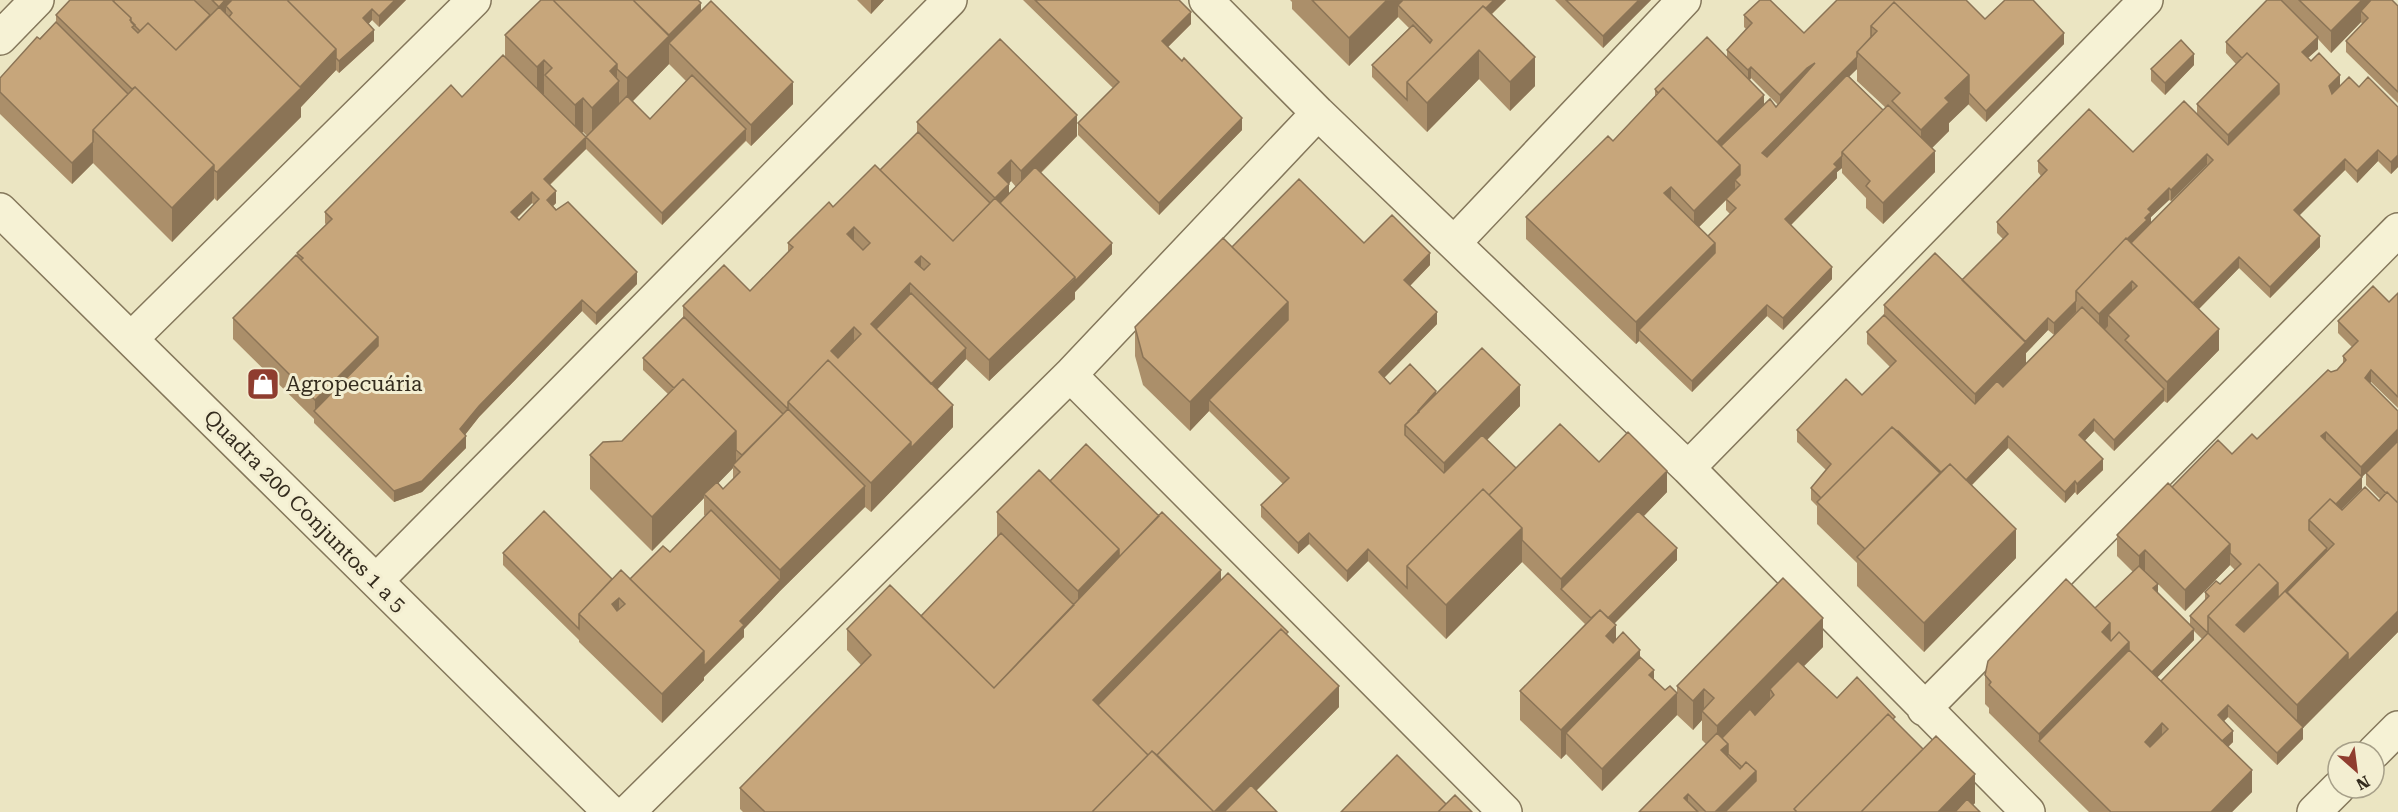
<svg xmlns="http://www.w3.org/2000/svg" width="2398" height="812" font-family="'Roboto Serif',serif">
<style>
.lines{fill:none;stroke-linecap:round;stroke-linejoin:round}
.minor-casing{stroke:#84775b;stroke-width:36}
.minor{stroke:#f6f2d5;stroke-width:33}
.wall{fill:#ab8f6a;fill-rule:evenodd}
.shaded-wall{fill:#8b7456}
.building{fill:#c7a67b;stroke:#8b7456;stroke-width:1.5;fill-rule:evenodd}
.labels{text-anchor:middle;stroke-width:6;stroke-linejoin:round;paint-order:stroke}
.poi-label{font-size:21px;fill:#342c1e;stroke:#f3eed1;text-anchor:start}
.street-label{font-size:21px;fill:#342c1e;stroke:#f3eed1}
</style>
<rect width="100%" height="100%" fill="#ebe5c2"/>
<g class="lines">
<g class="minor-casing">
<path id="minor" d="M1206 0 1318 113 1688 468 2028 812
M0 38 37 0
M0 210 610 812
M1454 243 1684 0
M131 339 474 0
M1070 375 1505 812
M1688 468 2146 0
M376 581 950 0
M1924 709 2398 230
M2374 752 2398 728
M628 812 1070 375 1318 113
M2314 812 2338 788"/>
</g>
<use href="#minor" class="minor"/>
</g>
<path class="wall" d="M70 0H406L379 27 372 20 368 24 374 41 339 73 336 70 301 107V117L217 201 214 198 172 242 93 163 72 184 0 114V78L56 22V15Z
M857 0H884L871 14Z
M1023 0H1179L1191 24 1168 47 1242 130 1159 215 1078 135V123L1113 88Z
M1290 0H1506L1492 14 1535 86 1510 111 1479 79 1427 132 1372 77V65L1409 28 1398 17 1349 66 1292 9V2Z
M1555 0H1651L1603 48Z
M1837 0 1985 19 2064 44 1986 122 1968 104 1949 123V131L1932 148 1935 172 1883 224 1866 208V198L1842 173V168L1837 172V178L1791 225 1832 279 1783 330 1767 316 1692 392 1639 341 1636 344 1526 239V217L1613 141 1655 96V89L1727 58V50L1746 29 1744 27V15L1804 33ZM1857 69V81L1886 108 1883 110 1849 76ZM1751 78 1778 105 1776 107 1764 104 1750 80ZM1726 200V210L1730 214 1708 236 1699 227Z
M2267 0H2392L2398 6V103L2346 52V41L2362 24 2361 22 2331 53 2318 39V49L2308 58 2340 86 2359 87 2398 107V167L2391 174 2378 161 2357 183 2345 170 2299 215 2320 247 2270 298 2239 268 2199 309 2219 350 2167 403 2164 401 2114 451 2094 431 2084 441 2103 470 2077 495 2075 492 2065 503 2008 448 1972 485 2016 558 1924 652 1857 586V563L1817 524V506L1811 500V488L1826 470 1797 442V430L1862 395 1890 367 1867 344V332L1884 315V305L1962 280 2003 239 1997 233V222L2041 176 2038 172V161L2133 152 2197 114V104L2236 64 2226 53V42ZM2207 165V166L2147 227 2151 217 2169 200 2171 201ZM2048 330 2054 335 2026 364V353Z
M701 11 793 104 751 146 746 141 662 225 586 149 550 185 556 203 553 206 637 284 596 325 582 311 479 417 465 435 466 448 422 492 394 502 314 423V419L233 339V318L297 257V253L326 225 325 223V212L462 97 505 57V35ZM669 64 686 81 650 119 633 101ZM583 132 587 136 586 137 581 133ZM532 203 534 205 519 220 517 218Z
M2194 65 2165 95 2151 81V69Z
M917 122 1077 136 1041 173 1112 254 1075 292V299L989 381 966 359 937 390 953 427 871 512 865 507 780 591 744 629V637L704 677V680L662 723 579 642V640L503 565V553L612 579H630L670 552 705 516 704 515V498L652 551 590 489V455L622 441 668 394 643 370V358L683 317V306L750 291 788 252V243L880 170 917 133ZM1011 181 1016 187 1009 194V184ZM733 468V479L723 489 718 483Z
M1364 243 1430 265 1410 286 1437 324 1384 378 1390 384 1436 394 1520 406 1487 440 1516 468 1599 462 1667 492 1644 516 1677 560 1614 624 1616 640 1640 657 1654 679 1665 690 1677 693V686L1823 647 1804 666 1837 698 1895 722 1975 803 1973 805 1980 812H1639L1706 744 1702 740V720L1693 730 1677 715 1602 791 1566 754 1561 759 1520 720V691L1585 624 1522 562 1446 639 1368 561 1347 582 1309 544 1298 554 1261 517V505L1283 484 1209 411 1190 431 1143 385 1135 356V327L1232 247Z
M2398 293V408L2371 382 2370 383 2398 441 2362 477V489L2342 509V510L2379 501 2380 499 2366 485V473L2398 441V632L2303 728V739L2277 765 2228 717 2224 721 2233 742 2228 747 2252 792 2232 812H2089L1989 713V708L1985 704V675L2095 608 2133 572 2117 556V535L2172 487 2232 454 2257 439 2331 372 2337 370 2343 364V356L2352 347 2338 333V321L2389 302ZM2230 565 2235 570 2220 584 2205 592V600L2190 616V624L2158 593V584L2185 611ZM2194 631 2202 639 2161 681 2157 677 2194 640Z
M1050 481 1221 580 1288 635 1339 707 1256 791 1277 812H743L740 809V788L861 665 847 650V629L921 616 997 538V512Z"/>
<path class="shaded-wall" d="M225 0H246L232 13 226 6V21L219 7Z
M395 0H406L379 27V16Z
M871 0H884L871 14Z
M1387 0H1415L1398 5V17L1349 66V38Z
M1494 0H1506L1477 28V17Z
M1639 0H1651L1603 48V36Z
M2362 0H2381L2361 11V22L2331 53V31Z
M701 3V15L669 43V64L627 107V78Z
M372 9V20L363 30V18Z
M1191 12V24L1162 53V41Z
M374 30V41L339 73V61Z
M2064 33V44L1986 122V111Z
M2318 37V49L2302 63V52Z
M336 49V70L301 107V117L217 201V172Z
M1479 50V79L1427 132V103Z
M2194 54V65L2165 95V83Z
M1535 57V86L1510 111V82Z
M1857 57V69L1762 164V153Z
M544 60V94L537 100V67Z
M1815 63 1780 106V95L1807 68Z
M617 64V83L619 81V115L592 142V108L610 71Z
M1751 67V78L1748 82V70Z
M1969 75V104L1949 123V131L1921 159V130L1945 98Z
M2340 75V86L2329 98V86Z
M793 82V104L751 146V125Z
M2279 84V105L2228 156V135Z
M1764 95V106L1718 153 1712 147Z
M583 98V132L575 139V105Z
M1077 115V136L1021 192V171Z
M1242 118V130L1159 215V203Z
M746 129V140L662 225V213Z
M586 137V149L544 190V179Z
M93 142V163L72 184V163Z
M2378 150V161L2357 183V171Z
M1935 151V172L1883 224V203Z
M2207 154V165L2171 201V190Z
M2398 155V167L2391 174V162Z
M1842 156V168L1837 172V178L1785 231V219Z
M2345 159V170L2294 221V210Z
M1011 160V181L998 195V173Z
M214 165V199L172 242V208Z
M1740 165V185L1735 180V191L1694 232V211Z
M1009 184V205L1001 213 995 198Z
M1671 187V208L1664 193Z
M2169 188V200L2151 217V223L2086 301 2122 244 2145 218 2148 209Z
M556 191V203L547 212V200Z
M532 192V203L511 223V212Z
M854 227V248L847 234Z
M2320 236V247L2270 298V287Z
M1112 243V254L1075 292V299L989 381V360Z
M1715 243V264L1639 330V341L1636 344V322Z
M1430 253V265L1404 292V280Z
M921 256V278L915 262Z
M2239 257V268L2188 320V309Z
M1832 267V279L1783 330V318Z
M637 272V284L596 325V313Z
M2132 281V303L2108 315V326L2099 336V314Z
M910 283V304L877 339 871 324Z
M582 300V311L479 417 460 441V429L479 406Z
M2076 301V312L2054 335V323Z
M1288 302V331L1209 400V411L1190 431V402Z
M1767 305V316L1692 392V381Z
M1437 312V324L1379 383V372Z
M2048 318V330L2026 353V364L1975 415V394Z
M854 327V348L831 372V351Z
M2219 329V350L2167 403V382Z
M378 337V358L315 413V400Z
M966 348V359L927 400V389Z
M2371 370V382L2365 389V378Z
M1520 385V406L1444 484V463Z
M2164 389V401L2114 451V440Z
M1436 391V403L1423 428 1418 411Z
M953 405V427L871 512V483L911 442Z
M2094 419V431L2079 447V435Z
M2398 429V441L2362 477V489L2320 531 2314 525 2361 478V467Z
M736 431V465H733V468L706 496 704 494V498L652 551V517Z
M2326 432V444L2321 436Z
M466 436V448L422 492 394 502V491Z
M2008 436V448L1957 500V489Z
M2103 459V470L2077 495V484Z
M1667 471V492L1567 595 1561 589V579Z
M2075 481V492L2065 503V492Z
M865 486V507L780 591V570Z
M1522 528V562L1446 639V605Z
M2016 529V558L1924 652V623Z
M1309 533V544L1298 554V543Z
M2230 544V565L2185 611V590Z
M1677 548V560L1600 638V627Z
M2327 548V559L2241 649 2236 625 2278 583Z
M1119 549V566L1078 608V591Z
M1368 549V561L1347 582V571Z
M2145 550V571L2139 577V556Z
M1221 570V592L1099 716 1093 700Z
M780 580V591L744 629V637L704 677V680L662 723V694L704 651 740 621Z
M2158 584V596L2153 588Z
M621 588 619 598V627L593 628Z
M2398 611V632L2303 728V739L2277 765V753L2297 733V705L2348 653Z
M1823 618V647L1774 696 1770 689V701L1728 744V765L1717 754V726Z
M2110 623V652L2102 632Z
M1616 625V654L1606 636Z
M2194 629V640L2147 688V676Z
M2129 642V671L2039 741V734Z
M1640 650V679L1566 733V754L1561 759V730Z
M1654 670V692L1649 675Z
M1339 686V707L1235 812H1214Z
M1704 689V713L1702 711V720L1693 730V701Z
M1677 693V715L1602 791V769Z
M2228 705V717L2218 727V715Z
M2162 723V745L2145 763V742Z
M2233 731V742L2217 757V746Z
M2252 770V792L2232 812H2211Z
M1756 771V792L1736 812H1715Z
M1975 774V803L1966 812H1938Z
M1688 794V812L1684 798Z"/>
<path class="building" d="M70 0H112L131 18 130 20 135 25 132 27 138 33 148 23 176 50 219 7 212 0H225L219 7 301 88 217 172 214 170V165L135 87 132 89 56 15Z
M114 0H194L210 15 176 50 148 23 140 31 131 22V18L114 2Z
M232 0H287L336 49 300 87 229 17 232 13 226 6Z
M287 0H395L379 16 372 9 363 18 374 30 339 61 336 58V49Z
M541 0H553L617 64 610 71 619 81 592 108 583 98 575 105 545 75 552 68 544 60 537 67 505 35Z
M553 0H633L669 36 627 78 617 69V64Z
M633 0H698L701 3 669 35Z
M1035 0H1179L1191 12 1162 41 1182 61 1184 58 1242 118 1159 203 1078 123 1119 82Z
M1312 0H1387L1349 38Z
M1403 0H1494L1486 8 1483 6 1407 82V100L1372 65 1413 25 1430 43 1432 40 1398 5Z
M1566 0H1639L1603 36Z
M1760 0H1770L1804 33 1837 0H1966L1985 19 2005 0H2033L2064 33 1986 111 1969 93V75L1894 2 1871 26V37L1857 52V57L1762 153 1767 157 1847 75 1883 110 1842 152V156L1834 164 1837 167 1785 219 1832 267 1783 318 1767 305 1692 381 1639 330 1715 253V243L1708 236 1736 208 1726 199 1740 185 1735 180 1740 175V165L1721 146 1770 99 1776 107 1815 63 1807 68 1780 95 1751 67 1748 70 1727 50 1752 23 1744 15Z
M2267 0H2281L2318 37 2302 52 2311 61 2319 53 2340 75 2329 86 2332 94 2349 77 2359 87 2368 77 2398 107V155L2391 162 2378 150 2357 171 2345 159 2294 210 2320 236 2270 287 2239 257 2193 303 2131 243 2213 160 2207 154 2171 190 2169 188 2148 209 2151 212 2145 218 2147 220 2127 239 2126 238 2076 291V301L2054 323 2048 318 2025 342 1962 280 2008 234 1997 222 2047 170 2038 161 2089 109 2133 152 2184 101 2228 145 2279 94V84L2247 53 2242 58 2226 42Z
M2299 0H2362L2331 31Z
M2371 0H2392L2398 6V92L2346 41 2368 18 2361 11Z
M711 1 793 82 751 125 669 43Z
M1894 2 1969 75 1945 98 1949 102 1921 130 1892 101 1900 93 1857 52 1877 31 1871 26Z
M1483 6 1535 57 1510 82 1479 50 1427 103 1407 82Z
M56 22 128 94 93 130V142L72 163 0 92V78L37 37 40 39Z
M1707 37 1764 95 1717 142 1663 88 1658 93 1655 89Z
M1000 39 1077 115 1021 171 1011 160 998 173 1009 184 995 198 1075 277 989 360 910 283 871 324 953 405 911 448V442L828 360 788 402V409L865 486 780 570 704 494 717 482 723 489 740 472 733 465 788 409 683 306 724 265 750 291 793 247 788 243 829 202 833 207 875 165 953 241 995 198 917 122ZM854 227 870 243 863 250 847 234ZM921 256 930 264 924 270 915 262ZM854 327 861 334 838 358 831 351Z
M2181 40 2194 54 2165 83 2151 69Z
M2247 53 2279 84 2228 135 2197 104Z
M503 55 586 137 544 179 556 191 547 200 556 210 568 202 637 272 596 313 582 300 479 406 460 429 466 436 422 481 394 491 314 411 378 346V337L301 260 303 258 297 253 332 219 325 212 451 85 462 97ZM532 192 539 199 519 220 511 212Z
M692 75 746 129 662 213 586 137 627 96 650 119Z
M135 87 214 165 172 208 93 130Z
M1663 88 1740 165 1694 211 1671 187 1664 193 1715 243 1636 322 1526 217 1608 136 1613 141Z
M1888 105 1935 151 1883 203 1866 186 1870 181 1842 152Z
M918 132 990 203 953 241 880 170Z
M1035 167 1112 243 1075 281V277L1000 203Z
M1299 179 1364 243 1392 215 1430 253 1404 280 1437 312 1379 372 1390 384 1410 364 1436 391 1418 411 1419 412 1405 425V435L1444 473 1482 435 1516 468 1489 495 1483 489 1407 566V588L1368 549 1347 571 1309 533 1298 543 1261 505 1289 478 1209 400 1288 320V302L1232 247Z
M1223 238 1288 302 1190 402 1143 357 1135 327Z
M2126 238 2219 329 2167 382 2125 340 2129 336 2108 315 2137 286 2132 281 2099 314 2076 291Z
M1935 253 2026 342 1975 394 1884 305Z
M296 255 378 337 315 400 233 318Z
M2373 286 2389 302 2398 293V397L2371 370 2365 378 2398 411V429L2361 467 2326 432 2321 436 2362 477 2336 504 2330 499 2309 520V530L2327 548 2278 598V583L2259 564 2208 616V633L2190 616 2209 596 2205 592 2216 581 2220 584 2241 564 2230 553V544L2172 487 2218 440 2232 454 2252 434 2257 439 2328 370 2331 372 2337 370 2346 360 2343 356 2358 341 2338 321Z
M911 293 966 348 931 384 876 329Z
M2082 307 2164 389 2114 440 2094 419 2079 435 2103 459 2077 484 2075 481 2065 492 2008 436 1966 480 1950 464 1941 472 1898 431H1897L1892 427 1821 498 1811 488 1831 464 1797 430 1846 379 1862 395 1896 361 1867 332 1884 315 1975 404 1997 381 2003 387Z
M684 317 783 414 742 455 736 450V431L683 379 674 388 643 358Z
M1482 348 1520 385 1444 463 1405 425Z
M828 360 911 442 871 483 788 402Z
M683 379 736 431 652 517 590 455 603 442 622 441Z
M1560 424 1599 462 1628 432 1667 471 1561 579 1522 540V528L1489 495Z
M1892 427 1940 473 1865 549 1817 502Z
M2398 441V503L2387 492 2386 493 2366 473Z
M1086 444 1159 516 1119 557V549L1050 481Z
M1950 464 2016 529 1924 623 1857 557Z
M1039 470 1119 549 1078 591 997 512Z
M2168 483 2230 544 2185 590 2145 550 2139 556 2117 535Z
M2365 487 2379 501 2387 492 2398 503V611L2348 661V653L2287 592 2334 544 2309 520 2330 499 2342 510Z
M1483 489 1522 528 1446 605 1407 566Z
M711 510 780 580 740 621 744 625 704 666V651L630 579 663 546 670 552Z
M544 511 612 579 579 614V629L503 553Z
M1638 511 1677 548 1608 618 1600 610 1591 618 1561 589Z
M1162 512 1221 570 1093 700 1148 755 1092 812H765L740 788 871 655 847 629 890 585 994 688Z
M1001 533 1074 605 994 688 921 616Z
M2259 564 2278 583 2236 625 2244 632 2285 591 2348 653 2297 705 2208 616Z
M2139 566 2158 584 2153 588 2194 629 2152 672 2129 650V642L2119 632 2111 641 2110 640V623L2095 608Z
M621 570 704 651 662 694 579 614ZM619 598 625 604 617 611 612 604Z
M1228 573 1288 632 1286 634 1281 629 1157 755 1152 751 1148 755 1098 705Z
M1783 578 1823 618 1717 726 1702 711 1714 698 1704 689 1693 701 1677 686Z
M2066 579 2110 623 2102 632 2111 641 2119 632 2129 642 2039 734 1989 685 1991 682 1985 675 1988 661Z
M1600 610 1616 625 1606 636 1613 643 1623 632 1640 650 1561 730 1520 691Z
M1281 629 1339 686 1214 812 1157 755Z
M2208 633 2303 727 2277 753 2228 705 2218 715 2233 731 2222 741 2161 681Z
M2129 650 2252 770 2211 812H2111L2039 741ZM2162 723 2168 729 2150 747 2145 742Z
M1640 657 1654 670 1649 675 1665 690 1670 686 1677 693 1602 769 1566 733Z
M1798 661 1837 698 1857 677 1895 717 1893 719 1888 714 1794 809 1797 812H1725L1756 781V771L1746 762 1742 767 1728 754V744L1722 738 1750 709 1755 715 1774 695 1770 689Z
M1888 714 1923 749 1861 812H1797L1794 809Z
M1717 733 1728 744 1721 750 1740 769 1746 762 1756 771 1715 812H1706L1688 794 1684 798 1698 812H1639Z
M1936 736 1975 774 1938 812H1861Z
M1152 751 1214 812H1092Z
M1397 755 1446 804 1438 812H1341Z
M1251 785 1277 812H1224Z
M1455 795 1472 812H1438Z
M1967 799 1980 812H1955Z"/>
<defs>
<g id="shop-square" transform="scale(1.725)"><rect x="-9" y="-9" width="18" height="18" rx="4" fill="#8f3d2f" stroke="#f3eed1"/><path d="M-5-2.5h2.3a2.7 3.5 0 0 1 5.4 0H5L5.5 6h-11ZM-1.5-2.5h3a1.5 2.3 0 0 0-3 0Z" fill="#fff"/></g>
</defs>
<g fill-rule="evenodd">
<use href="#shop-square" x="263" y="384"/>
</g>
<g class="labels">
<g class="poi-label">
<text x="286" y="391">Agropecuária</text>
</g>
<g class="street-label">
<text transform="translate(305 511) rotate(45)" y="7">Quadra 200 Conjuntos 1 a 5</text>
</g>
</g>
<g transform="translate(2356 770) rotate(152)"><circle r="28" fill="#f3eed1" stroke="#a7a089" stroke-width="1.5"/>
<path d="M0-4.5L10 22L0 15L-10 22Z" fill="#8f3d2f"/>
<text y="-9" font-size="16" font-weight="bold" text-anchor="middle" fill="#342c1e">N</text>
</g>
</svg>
